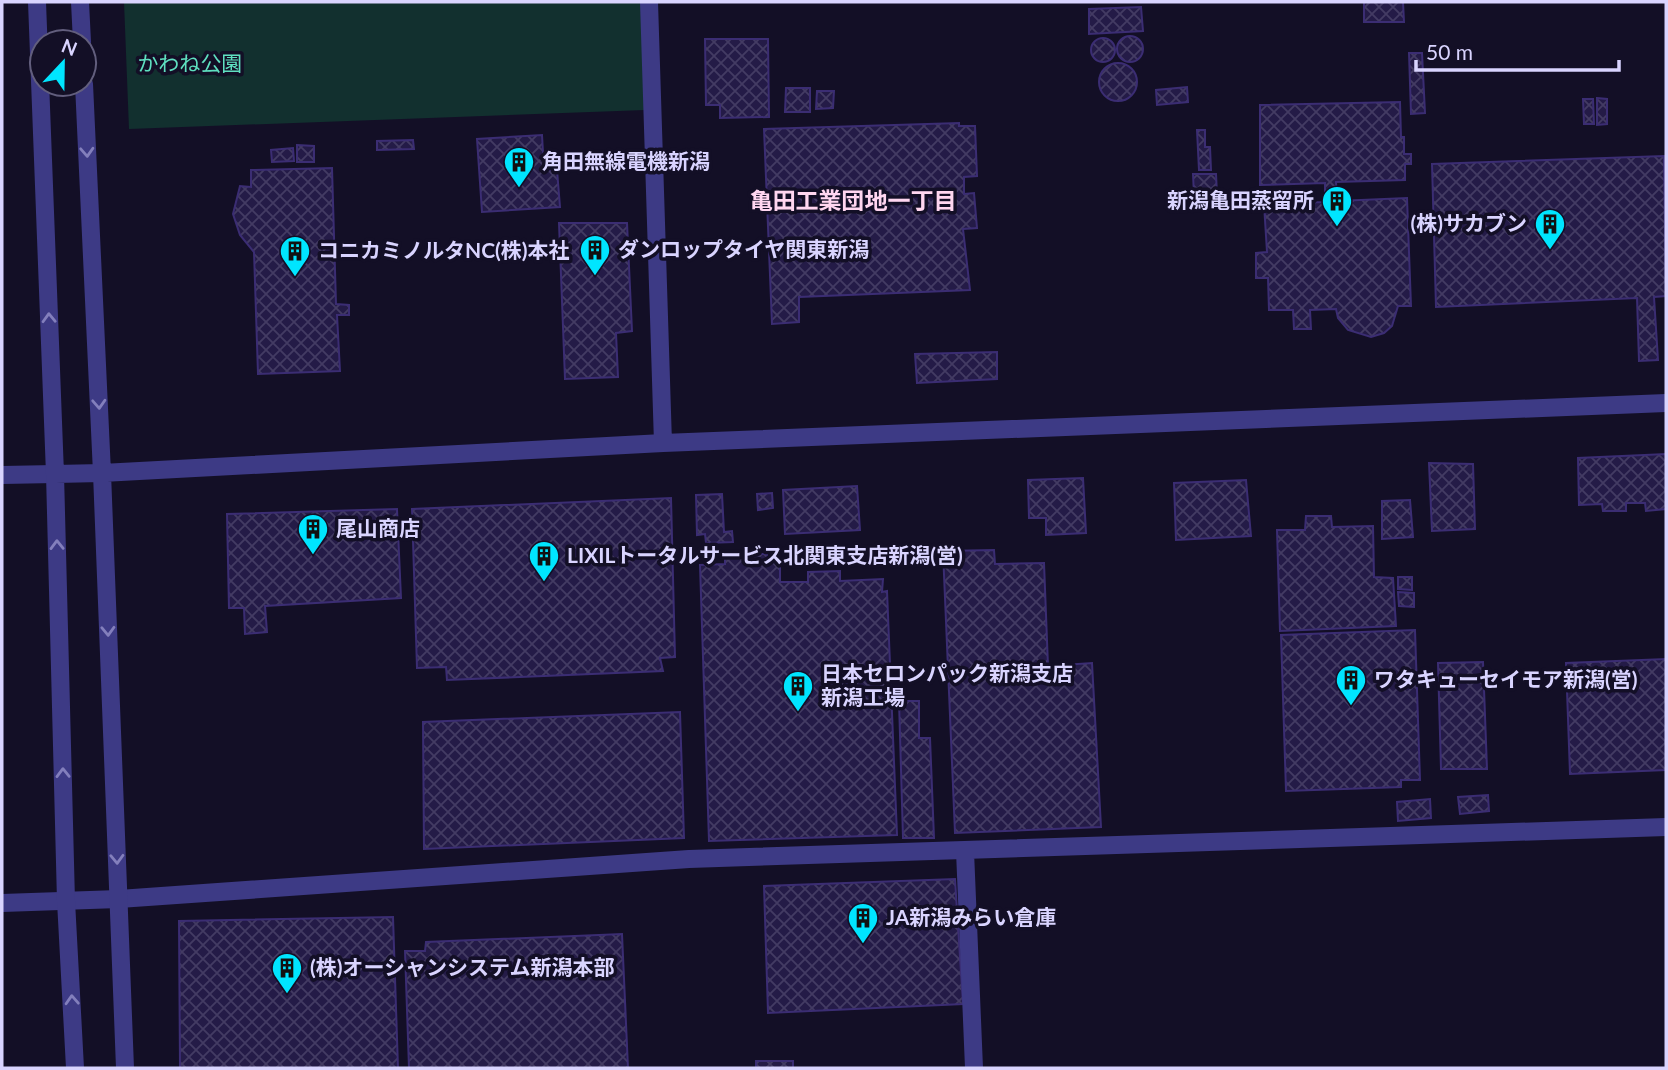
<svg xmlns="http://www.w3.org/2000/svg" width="1668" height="1070" font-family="Lato,'Noto Sans JP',sans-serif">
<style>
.green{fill:#12302f}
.building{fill:url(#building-cross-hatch);stroke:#3b2d73;stroke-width:2}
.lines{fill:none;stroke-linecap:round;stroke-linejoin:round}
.minor{stroke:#3d3a85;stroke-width:18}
.tertiary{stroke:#3d3a85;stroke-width:18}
.oneway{stroke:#837fbc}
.labels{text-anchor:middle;stroke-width:7;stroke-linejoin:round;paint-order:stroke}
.park-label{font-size:21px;fill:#5fe0c0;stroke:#130f26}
.poi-label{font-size:21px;font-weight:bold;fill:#d9d4ff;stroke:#130f26;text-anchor:start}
.neighbourhood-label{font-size:23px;font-weight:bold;fill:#ffd6f0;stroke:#130f26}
</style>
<defs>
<pattern id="building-cross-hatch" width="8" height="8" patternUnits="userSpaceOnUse" patternTransform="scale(1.75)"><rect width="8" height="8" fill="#241b47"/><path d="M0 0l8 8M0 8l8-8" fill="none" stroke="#433b63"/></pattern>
</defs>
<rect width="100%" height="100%" fill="#130f26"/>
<path class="green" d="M124 2H641L645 110 129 129Z"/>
<path class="building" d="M1364 2H1403L1404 22H1364Z
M1141 7 1143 31 1089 34V9Z
M1117 49a13 13 0 1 1 26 0a13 13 0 1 1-26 0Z
M1091 50a12 12 0 1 1 24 0a12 12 0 1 1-24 0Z
M705 39H768L769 117 720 118V105H706Z
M1409 53H1422L1425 113 1411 114Z
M1099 82a19 19 0 1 1 38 0a19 19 0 1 1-38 0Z
M1187 87 1188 102 1157 105 1156 90Z
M786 88H810V112H785Z
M817 91H834L833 108 816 109Z
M1597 98 1607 99V124L1597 125Z
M1583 99H1593L1594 124H1584Z
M1400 102 1401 137H1404V154H1411V164H1405V180L1336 182 1337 201 1407 198 1411 306H1398L1392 326 1384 333 1371 337 1348 330 1338 318 1336 309 1310 310 1311 329H1294L1293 310H1269L1268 278H1256V253L1267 252 1264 204 1325 202V183L1260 185V105Z
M959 123V126H975L977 176 964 177V194L974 193 977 228 963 229 970 290 799 297V322L772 324 764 129Z
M1197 130H1205V147H1210L1211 170H1199Z
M542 135 544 170H557L560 207 482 212 477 139Z
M413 140 414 149 377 150V141Z
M297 145 314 146V162H297Z
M293 148 294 161 272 162 271 150Z
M1664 156 1666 296 1654 297 1658 360 1639 361 1637 298 1436 307 1432 164Z
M332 168 336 304 349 305V315H337L340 371 258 374 254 252 240 235 233 214 240 186 251 187V170Z
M1193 174H1216L1217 194 1194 196Z
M559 223H627L632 331 616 333 618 377 565 379Z
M997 352V379L917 383 915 354Z
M1666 454V509L1646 511 1645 503H1626V511H1603L1602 504 1579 505 1578 458Z
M1429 463 1473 464 1475 529 1432 531Z
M1083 478 1086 533 1046 535V518H1029L1028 480Z
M1246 480 1251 536 1176 540 1174 483Z
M857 486 860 530 785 534 783 490Z
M772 493 773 508 758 510 757 494Z
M722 494 724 532 732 531 733 542 706 543 705 534 697 535 696 495Z
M671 498 675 657 660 658 663 671 447 680 446 667 417 668 412 509Z
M1410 500 1413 537 1382 539V501Z
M397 509 401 598 265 606 267 632 245 634 244 608H229L227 514Z
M1306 516H1331L1332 527 1373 526 1374 577 1393 578 1396 626 1280 631 1277 530H1305Z
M994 550 995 564 1044 563 1048 666 1092 663 1101 827 955 833 943 551Z
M725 553 767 554 768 563 780 562V582H808V572L840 571V581L883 579 882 592 887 591 897 835 709 841 700 565 725 564Z
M1398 577H1412V590L1398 589Z
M1398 592 1414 593V607L1399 606Z
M1415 630 1420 780H1401V787L1286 791 1281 635Z
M1666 659V770L1570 774 1566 663Z
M1483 662 1487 769H1441L1438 663Z
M899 701H919V738H930L934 838H903Z
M680 712 684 838 424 849 423 722Z
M1488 795 1489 811 1460 814 1458 797Z
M1430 799 1431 818 1398 821 1397 802Z
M955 879 963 1004 768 1013 764 886Z
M393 917 398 1068H180L179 921Z
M622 934 628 1068H409L405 951H425L426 942Z
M756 1061H793V1068H756Z"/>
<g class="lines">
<path class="minor" d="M2 475 55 474
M965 851 974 1068
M2 903 119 899 689 859 1666 827"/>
<path class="tertiary" d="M37 2 55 474 66 901 75 1068
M80 2 82 42
M649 2 663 443
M84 84 102 473 125 1068
M55 474 102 473 663 443 1666 403"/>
</g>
<defs><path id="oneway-chevron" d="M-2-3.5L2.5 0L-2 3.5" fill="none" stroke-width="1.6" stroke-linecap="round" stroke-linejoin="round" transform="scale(1.75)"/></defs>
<g class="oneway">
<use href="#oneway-chevron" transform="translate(87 152) rotate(87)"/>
<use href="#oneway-chevron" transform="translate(49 318) rotate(-92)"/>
<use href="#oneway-chevron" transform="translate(99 404) rotate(87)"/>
<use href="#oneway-chevron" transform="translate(57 545) rotate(-91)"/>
<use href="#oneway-chevron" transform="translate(108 631) rotate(88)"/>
<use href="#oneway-chevron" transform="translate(63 773) rotate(-91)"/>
<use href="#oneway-chevron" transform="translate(117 859) rotate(88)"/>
<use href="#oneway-chevron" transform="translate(72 1000) rotate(-93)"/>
</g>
<defs>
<g id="building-pin" transform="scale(1.575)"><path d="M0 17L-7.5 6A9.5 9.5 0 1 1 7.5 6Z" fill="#00e5ff" stroke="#130f26"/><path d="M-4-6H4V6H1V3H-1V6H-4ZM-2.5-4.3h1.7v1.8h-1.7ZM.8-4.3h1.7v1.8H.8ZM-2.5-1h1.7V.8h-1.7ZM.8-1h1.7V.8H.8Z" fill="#111"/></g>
</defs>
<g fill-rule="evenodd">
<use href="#building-pin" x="519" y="162"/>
<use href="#building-pin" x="1337" y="201"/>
<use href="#building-pin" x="1550" y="224"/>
<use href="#building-pin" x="595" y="250"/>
<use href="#building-pin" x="295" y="251"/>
<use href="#building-pin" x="313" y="529"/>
<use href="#building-pin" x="544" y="556"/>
<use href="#building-pin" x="1351" y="680"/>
<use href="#building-pin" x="798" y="686"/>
<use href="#building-pin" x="863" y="918"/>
<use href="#building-pin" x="287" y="968"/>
</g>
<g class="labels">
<g class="park-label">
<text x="190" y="71">かわね公園</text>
</g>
<g class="poi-label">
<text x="542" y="169">角田無線電機新潟</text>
<text x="1314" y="208" text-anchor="end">新潟亀田蒸留所</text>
<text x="1527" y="231" text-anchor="end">(株)サカブン</text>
<text x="618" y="257">ダンロップタイヤ関東新潟</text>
<text x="318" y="258">コニカミノルタNC(株)本社</text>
<text x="336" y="536">尾山商店</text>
<text x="567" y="563">LIXILトータルサービス北関東支店新潟(営)</text>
<text x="821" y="681">日本セロンパック新潟支店<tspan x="821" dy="24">新潟工場</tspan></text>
<text x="1374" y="687">ワタキューセイモア新潟(営)</text>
<text x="886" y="925">JA新潟みらい倉庫</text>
<text x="310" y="975">(株)オーシャンシステム新潟本部</text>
</g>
<g class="neighbourhood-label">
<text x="853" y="209">亀田工業団地一丁目</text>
</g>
</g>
<rect width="1668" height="1070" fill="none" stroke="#d9d4ff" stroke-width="7"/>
<g transform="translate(63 63) rotate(22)"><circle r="33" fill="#130f26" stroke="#625e7d" stroke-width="2"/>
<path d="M0-5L12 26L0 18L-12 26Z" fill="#00e5ff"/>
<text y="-10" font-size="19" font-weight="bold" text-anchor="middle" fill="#d9d4ff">N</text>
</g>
<path d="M1416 60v10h203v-10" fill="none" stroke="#d9d4ff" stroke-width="3.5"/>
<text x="1426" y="60" font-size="21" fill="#d9d4ff" stroke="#130f26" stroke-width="5" paint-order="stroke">50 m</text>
</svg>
